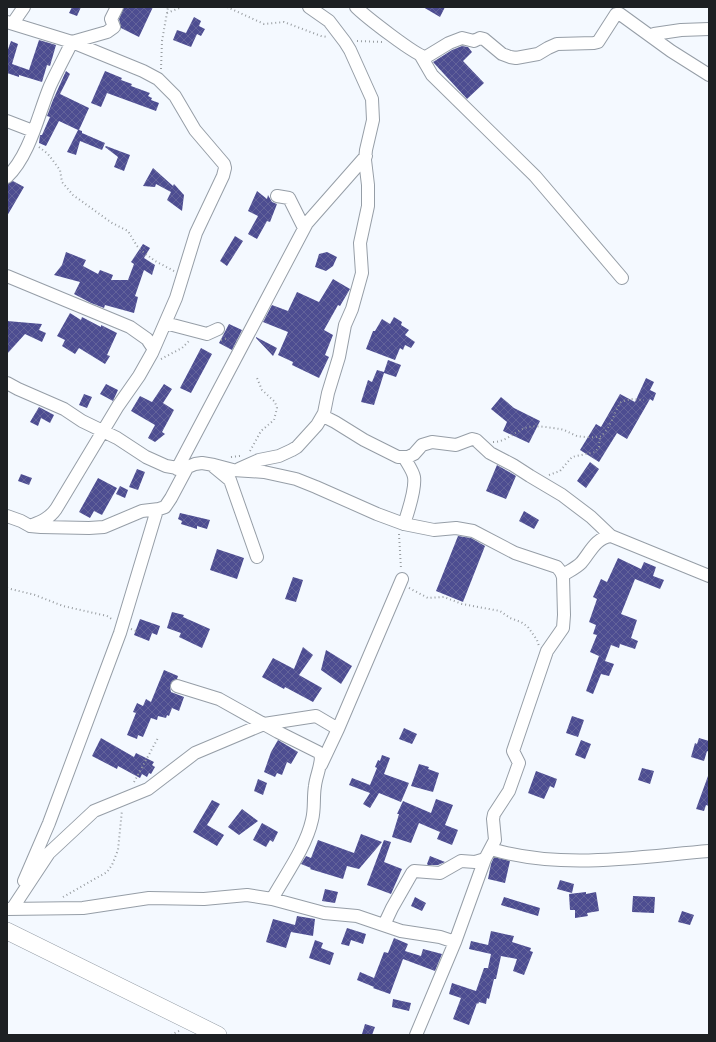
<svg xmlns="http://www.w3.org/2000/svg" width="716" height="1042" font-family="'Roboto Condensed',sans-serif">
<style>
.building{fill:url(#building-cross-hatch)}
.lines{fill:none;stroke-linecap:round;stroke-linejoin:round}
.street-casing{stroke:#969ea7;stroke-width:14}
.secondary-casing{stroke:#969ea7;stroke-width:18}
.path{stroke:#999ea2;stroke-width:2;stroke-dasharray:1 3;stroke-linecap:butt}
.street{stroke:#fff;stroke-width:12}
.secondary{stroke:#fff;stroke-width:17}
</style>
<defs>
<pattern id="building-cross-hatch" width="8" height="8" patternUnits="userSpaceOnUse"><rect width="8" height="8" fill="#4d4d91"/><path d="M0 0l8 8M0 8l8-8" fill="none" stroke="#63639a"/></pattern>
</defs>
<rect width="100%" height="100%" fill="#f4f9ff"/>
<path class="building" d="M72 7H81L77 16 69 13Z
M124 7H153L139 37 121 28 119 19Z
M423 7H445L440 17Z
M194 17 201 21 199 26 205 29 201 36 197 34 191 47 173 40 177 30 186 33Z
M39 40 56 45 50 66 47 65 42 82 19 75V77L7 73V52L11 41 18 44 12 64 29 70Z
M462 46 468 47 472 52 463 61 484 83 467 99 433 62 452 50Z
M66 71 70 74 60 94 89 108 79 130 82 131V133L105 143 102 150 80 141 76 155 67 152 78 130 59 121 46 146 39 143 40 135H42L50 117 47 116 53 100Z
M105 71 122 78 121 80 132 84 131 86 150 93 148 96 152 98 151 100 159 103 156 111 107 93 101 107 91 103Z
M106 146 130 155 124 171 114 167 118 157 105 147Z
M153 168 173 186 174 184 184 195 182 211 167 200 171 192 156 184 155 187 143 186Z
M13 181 24 187 7 216V184Z
M257 191 267 199 268 195 272 202 277 204 270 222 267 221 257 239 248 234 258 216 248 211Z
M235 236 243 241 227 266 220 261Z
M143 244 150 248 144 258 155 265 152 275 144 270 135 296 138 297 134 313 105 305 104 308 91 303 74 294 80 282 54 275 62 265 66 252 86 260 83 266 98 274 100 270 113 275 111 280H128L134 264 131 262Z
M327 252 337 257 333 266 326 271 315 267 319 254Z
M333 279 350 289 340 306 338 305 324 330 333 335 325 355 329 357 319 378 292 365 293 362 278 355 288 332 263 322 272 305 288 311 297 292 319 302Z
M70 313 81 320 82 317 101 327V325L117 333 107 355 110 356 105 364 79 348 75 354 62 346 65 340 57 336Z
M394 317 402 322 401 325 409 330 405 335 415 342 411 348 405 345 403 350 400 348 395 360 366 349 373 331H375L382 319 390 324Z
M7 321 42 324 39 330 46 333 42 342 25 334 7 354Z
M229 324 242 330 232 350 219 343Z
M256 337 277 348 273 356 256 338Z
M201 348 212 354 191 393 180 388Z
M388 360 401 365 396 377 384 373 374 405 361 402 368 380 372 382 377 370 384 372Z
M646 378 654 382 650 390 656 393 653 401 650 399 627 439 617 433 599 462 580 450 596 424 601 427 620 394 635 402Z
M106 384 118 390 113 401 100 394Z
M164 384 172 389 163 403 174 410 162 432 165 434 155 442 148 438 155 425 131 411 140 396 152 402Z
M84 394 92 397 87 408 79 405Z
M501 397 514 408 540 421 529 443 503 431 507 422 491 409Z
M39 407 54 415 50 423 41 418 38 426 30 422Z
M590 462 599 469 586 488 577 481Z
M497 465 516 476 506 499 486 491Z
M137 469 145 472 138 490 129 487Z
M21 474 32 478 29 485 18 481Z
M98 478 117 488 102 515 94 511 90 518 79 512Z
M120 486 128 490 125 498 116 494Z
M524 511 539 520 534 529 519 521Z
M180 513 210 520 207 529 197 526V529L181 524 182 521 178 519Z
M458 536 471 538 485 546 463 602 436 591Z
M217 549 244 558 237 579 210 570Z
M618 558 641 569 644 562 656 567 653 576 664 580 660 589 635 579 621 614 637 620 631 638 638 641 635 649 620 644 619 648 611 645 605 661 614 664 609 676 601 674 593 694 586 691 599 656 590 652 597 635 593 634 596 625 589 622 597 599 593 597 601 579 607 582Z
M293 577 303 580 296 602 285 599Z
M172 612 184 615 183 617 210 629 202 648 179 637 181 633 167 628Z
M140 619 160 626 157 635 152 633 149 641 134 635Z
M303 647 313 655 299 675 322 688 313 702 285 687 284 689 262 677 273 658 294 669Z
M326 650 352 666 341 684 321 670Z
M164 670 178 676 177 679 172 681 170 687 171 692 184 697 179 711 172 708 169 716 167 715 166 718 158 716 157 720 151 718 143 737 138 735 137 739 127 735 136 713 133 712 137 703 143 706 146 699 151 702Z
M572 716 584 720 578 737 566 733Z
M404 728 417 734 412 744 399 739Z
M101 738 134 757 136 753 154 762 152 765 155 767 151 774 149 773 147 777 142 774 140 778 118 766 117 769 92 756Z
M699 738 709 741V752L707 751 704 761 691 757 695 743 697 744Z
M278 740 298 752 291 764 287 762 282 775 277 773 275 777 264 772 271 752Z
M581 740 591 744 585 759 575 755Z
M382 755 390 758 384 774 409 783 401 802 379 793 370 808 363 804 370 793 349 785 352 778 370 785 377 768 375 767 378 760 380 761Z
M419 764 429 767 428 769 439 773 433 792 411 786Z
M642 768 654 771 650 784 638 780Z
M536 771 557 779 554 788 550 786 544 799 528 793Z
M708 776H709V806L706 805 704 811 696 809Z
M258 779 267 783 263 795 254 791Z
M436 799 453 805 445 825 458 830 452 845 437 839 440 832 419 823 411 843 392 837 399 814H397L403 801 431 813Z
M212 800 220 804 207 825 224 835 217 846 193 832Z
M242 809 258 821 239 835 228 827Z
M262 823 278 832 273 842 270 840 266 847 253 840Z
M361 834 382 842 359 869 347 866 343 879 310 869 311 868 301 864 306 856 311 858 318 840 354 853Z
M384 840 391 842 384 862 402 869 391 894 367 885Z
M430 856 445 862 438 865H428L427 864Z
M494 857 510 861 505 883 488 879 491 864Z
M560 880 574 884 572 893 557 889Z
M325 889 338 892 335 903 322 901Z
M586 892V894L596 892 599 911 587 913 588 916 575 918V910H570L569 894Z
M633 896 655 897 654 913 632 912Z
M415 897 426 903 422 911 411 906Z
M504 897 540 908 538 916 501 905Z
M682 911 694 915 690 925 678 922Z
M297 916 315 919 313 936 291 932 286 948 266 942 273 919 295 925Z
M347 928 366 934 363 944 351 940 349 946 341 944Z
M491 931 514 936 512 942 531 948 530 951 533 952 524 975 513 971 517 959 501 956 496 979H494L489 999 487 998 486 1004 479 1002 478 1004 477 1003 469 1025 453 1019 461 998 449 994 452 983 476 991 484 968H488L491 954 469 949 471 941 488 945Z
M394 938 408 944 405 951 421 956 423 949 442 954 435 971 403 959 390 994 373 988 374 987 357 980 360 972 374 978 384 952 388 953Z
M315 940 323 943 321 948 334 953 330 965 309 958Z
M393 999 411 1003 409 1011 392 1007Z
M365 1024 375 1027 372 1035 362 1034Z"/>
<g class="lines">
<g class="street-casing">
<path id="street" d="M356 7C365 16 416 56 426 57L449 43 462 38 474 41 480 38 484 39 502 54 510 57 516 58 538 54 548 48 557 44 594 43 598 42 616 14H620L671 51 709 75
M7 22 72 42 143 71 158 79 175 96 195 130 224 164 225 168 223 176 196 233 176 298 152 353 139 376 118 406 56 509C49 519 40 522 30 526
M13 23 24 7
M654 34 681 30 709 29
M421 56 432 75 535 176 622 278
M7 121 33 131
M7 177C30 155 38 115 50 86 57 71 65 56 72 42L107 32 114 27 111 19 117 7
M277 196 289 198 304 228
M7 276 130 327 147 339 153 348
M165 323 207 334 218 329
M7 383 18 389 64 409 82 421 117 438 146 457 166 466 183 469 195 464 202 463 214 465 233 470 264 472 296 479 316 487 377 514 404 524 434 530 456 528 473 531 515 553 557 567 561 572 563 577 564 615 563 628 547 651 513 751 519 763 509 791 494 814 493 819 495 840 485 859 455 942 416 1035
M323 416 335 422 364 440 398 457H408L414 454 422 445 432 442 456 445 472 439 476 440 490 453 513 465 530 476 562 495 591 517 611 536
M213 466 230 480 257 557
M177 469 307 223 366 156
M239 469 259 460 279 456 292 450 297 447 317 425 324 413 328 393 339 357 345 325 352 309 362 273 360 243 368 206V185L365 160 366 150 373 120 372 99 350 50 345 42 329 21 309 7
M7 516 21 521 30 526 41 527 89 528 104 527 142 511 159 509 165 507 171 498 187 468
M404 524C408 512 416 489 414 477 413 471 407 463 404 457
M563 575C569 571 576 568 581 563 590 553 595 538 611 536L709 576
M177 686 219 699 278 732 318 752 321 756C321 767 316 776 315 786 313 797 315 809 312 820 306 847 286 874 272 899
M338 729 402 579
M491 849C562 870 636 857 709 851
M24 881 49 823 120 633 157 510
M7 909 83 908 149 898 204 899 247 895 272 899 324 913 357 916 401 931 440 937 455 942
M12 909 49 853 94 811 148 789 195 753 264 724 316 716 338 729 321 765
M384 925 392 908 412 873 414 871 440 873 461 861 475 862 485 859"/>
</g>
<g class="secondary-casing">
<path id="secondary" d="M7 931 218 1035"/>
</g>
<path class="path" d="M227 7 264 24 284 22 321 36 327 37
M167 13 182 7
M357 41 382 42
M161 69 162 41 168 7
M39 147 48 154 60 170 62 182 73 195 112 223 128 231 137 246 142 251 155 261 174 271
M221 340 229 338
M161 359 182 348 190 340
M493 442C508 442 516 429 529 427 538 425 551 428 560 429 566 430 571 434 577 436 581 437 598 438 601 436 611 428 614 412 621 402L631 399 644 400
M250 451 261 431 274 420 277 408 275 402 262 390 257 378
M231 457 240 456
M549 475 560 471 572 457 595 452 599 447 600 437
M399 534 401 569
M7 588 35 595 63 606 107 616 113 620
M409 588 428 598 444 597 462 604 500 611 510 618 521 622 528 627 537 640 539 646
M131 629 136 631
M134 782 158 738
M63 897 107 872 112 865 118 850 122 810
M171 1035 179 1031"/>
<use href="#street" class="street"/>
<use href="#secondary" class="secondary"/>
</g>
<rect width="716" height="1042" fill="none" stroke="#1d2023" stroke-width="16"/>
</svg>
